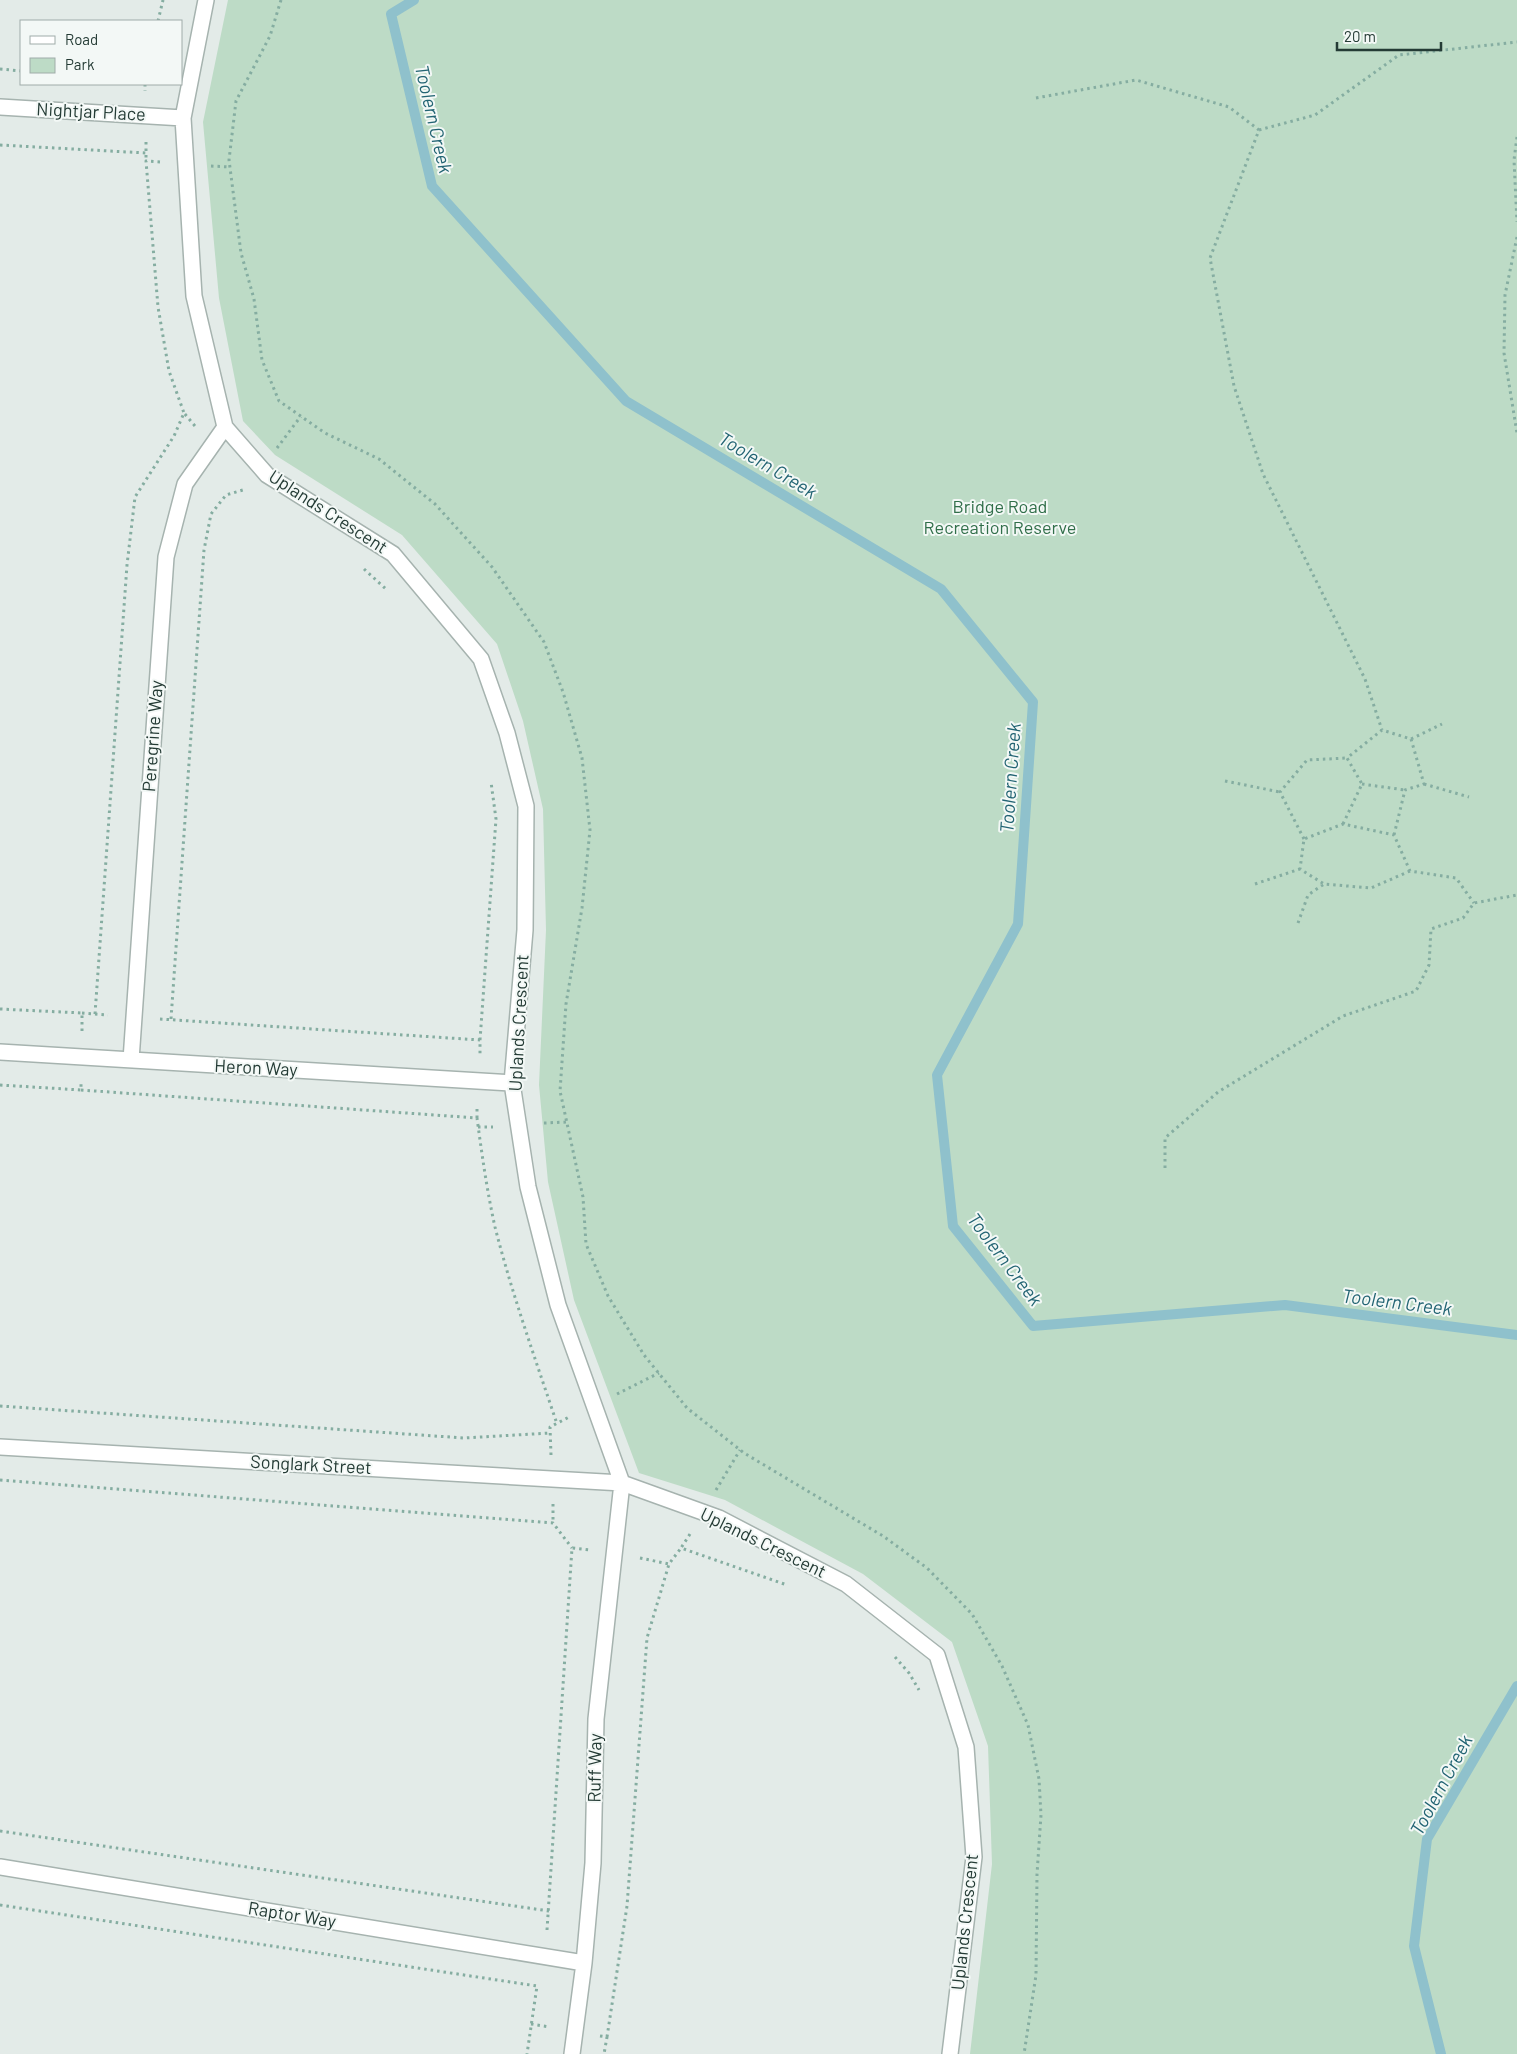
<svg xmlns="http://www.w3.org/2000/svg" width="1517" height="2054" font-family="Barlow,sans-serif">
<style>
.green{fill:#bddbc6}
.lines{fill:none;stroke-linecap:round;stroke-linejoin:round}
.stream{stroke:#8fc1cc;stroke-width:10}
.street-casing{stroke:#a6b3af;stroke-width:18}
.path{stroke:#85ada1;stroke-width:3;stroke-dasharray:2.5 4;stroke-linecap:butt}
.street{stroke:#fff;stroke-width:15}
.labels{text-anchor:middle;stroke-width:4;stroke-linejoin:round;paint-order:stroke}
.street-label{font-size:18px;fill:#243b35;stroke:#f3f8f6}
.park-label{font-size:18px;fill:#316f4a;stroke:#f3f8f6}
.water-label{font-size:19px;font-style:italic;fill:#226473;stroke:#f3f8f6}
</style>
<rect width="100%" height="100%" fill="#e3ebe8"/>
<path class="green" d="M228 0H1517V2054H970L992 1864 988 1746 952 1642 863 1574 725 1500 639 1473 574 1300 548 1182 539 1085 546 930 543 809 523 721 497 644 402 535 275 455 243 421 219 298 203 122Z"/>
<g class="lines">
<path class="stream" d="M414 0 391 14 432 186 626 401 941 589 1033 702 1018 924 937 1075 953 1226 1033 1326 1285 1305 1517 1335
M1441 2054 1414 1946 1427 1839 1517 1686"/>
<g class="street-casing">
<path id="street" d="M206 0 183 118 194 296 225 427 267 475 393 554 481 659 507 733 526 806 525 930 512 1083 528 1187 558 1305 622 1483 596 1719 593 1863 584 1963 572 2054
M0 107 183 118
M0 1052 512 1083
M131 1060 166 557 185 484 225 427
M0 1447 622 1483 719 1518 846 1584 937 1655 966 1747 974 1857 950 2054
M0 1867 584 1963"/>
</g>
<path class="path" d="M281 0 270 36 236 101 229 160 241 253 254 299 262 360 279 401 325 433 379 459 435 504 492 567 544 642 563 692 582 758 590 830 582 908 566 1004 560 1091 583 1197 586 1244 608 1296 644 1355 687 1408 744 1453 883 1536 927 1568 972 1614 1002 1666 1028 1725 1039 1779 1041 1815 1037 1874 1036 1975 1024 2054
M158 21 163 0
M0 69 21 71
M145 84V91
M1036 98 1136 80 1229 107 1259 130 1210 258 1234 386 1263 474 1365 679 1382 730
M1259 130 1315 115 1399 55 1517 42
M1517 137 1514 160 1517 222
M146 142V161
M0 145 146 153
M160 162 146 161 158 307 169 371 184 413
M211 166 230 167
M1517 237 1505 295 1504 353 1517 433
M277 448 301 416
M364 569 387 590
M1411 739 1442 724
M1225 781 1280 792
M1362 784 1405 790
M1424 784 1469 797
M1343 824 1362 784 1347 758 1382 730 1411 739 1424 784 1405 790 1394 835
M1304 839 1280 792 1307 760 1347 758
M1410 871 1371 888 1324 884 1300 869 1304 839 1343 824 1394 835 1410 871 1456 878 1474 903
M1255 884 1300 869
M1298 923 1308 895 1324 884
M0 1009 82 1013V1031
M82 1013 108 1015
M95 1014 127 565 135 497 174 436 184 413 195 426
M160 1019 480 1040V1055
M171 1019 204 550 211 514 226 495 246 489
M480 1040 496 819 491 782
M0 1085 81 1090V1082
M81 1090 477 1118C482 1155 487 1191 495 1227 512 1294 535 1358 557 1424
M477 1118V1106
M544 1123 567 1122
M478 1127H493
M1165 1168V1138L1218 1092 1343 1016 1416 991 1429 965 1431 929 1463 918 1474 903 1517 895
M617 1394 659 1373
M0 1406 464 1438 551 1433
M551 1455 550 1427 571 1416
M0 1480 553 1523 572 1548
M716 1490 740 1450
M553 1504V1523
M690 1534 681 1548 787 1585
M640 1558 669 1564
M895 1657 909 1673 919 1690
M0 1831 549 1911
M0 1905 537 1986 527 2054
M547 1930 572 1548 590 1550
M531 2024 550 2027
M600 2036 607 2037 604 2054
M607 2037 627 1906 647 1638 669 1564 681 1548"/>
<use href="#street" class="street"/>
</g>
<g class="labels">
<g class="street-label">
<text transform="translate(91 112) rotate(3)" y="6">Nightjar Place</text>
<text transform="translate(328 512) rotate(33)" y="6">Uplands Crescent</text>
<text transform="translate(153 736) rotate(-86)" y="6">Peregrine Way</text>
<text transform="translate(519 1023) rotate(-87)" y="6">Uplands Crescent</text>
<text transform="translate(256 1068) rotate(3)" y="6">Heron Way</text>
<text transform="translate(311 1465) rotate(3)" y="6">Songlark Street</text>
<text transform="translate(763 1543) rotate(26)" y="6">Uplands Crescent</text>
<text transform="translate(595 1768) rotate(-89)" y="6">Ruff Way</text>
<text transform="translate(292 1915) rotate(9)" y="6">Raptor Way</text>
<text transform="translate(965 1922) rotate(-84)" y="6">Uplands Crescent</text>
</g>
<g class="park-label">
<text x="1000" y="513">Bridge Road<tspan x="1000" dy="21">Recreation Reserve</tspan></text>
</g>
<g class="water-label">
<text transform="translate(434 119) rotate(77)" y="7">Toolern Creek</text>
<text transform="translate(768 465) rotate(31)" y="7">Toolern Creek</text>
<text transform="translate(1010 778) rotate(-86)" y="7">Toolern Creek</text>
<text transform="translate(1005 1259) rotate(53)" y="7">Toolern Creek</text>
<text transform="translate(1397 1302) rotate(7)" y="7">Toolern Creek</text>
<text transform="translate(1441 1785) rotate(-62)" y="7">Toolern Creek</text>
</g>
</g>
<rect x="20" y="20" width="162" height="65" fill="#f3f8f6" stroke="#a0aca9"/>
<rect x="30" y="36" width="25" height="8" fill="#ffffff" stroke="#a0aca9"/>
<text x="65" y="45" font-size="15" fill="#243b35">Road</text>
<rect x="30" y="58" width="25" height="15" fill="#bddbc6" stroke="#a0aca9"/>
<text x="65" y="70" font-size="15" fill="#243b35">Park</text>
<path d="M1337 42v8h104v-8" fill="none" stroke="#243b35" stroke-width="2.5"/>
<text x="1344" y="42" font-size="15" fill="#243b35" stroke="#f3f8f6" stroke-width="4" paint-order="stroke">20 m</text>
</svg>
